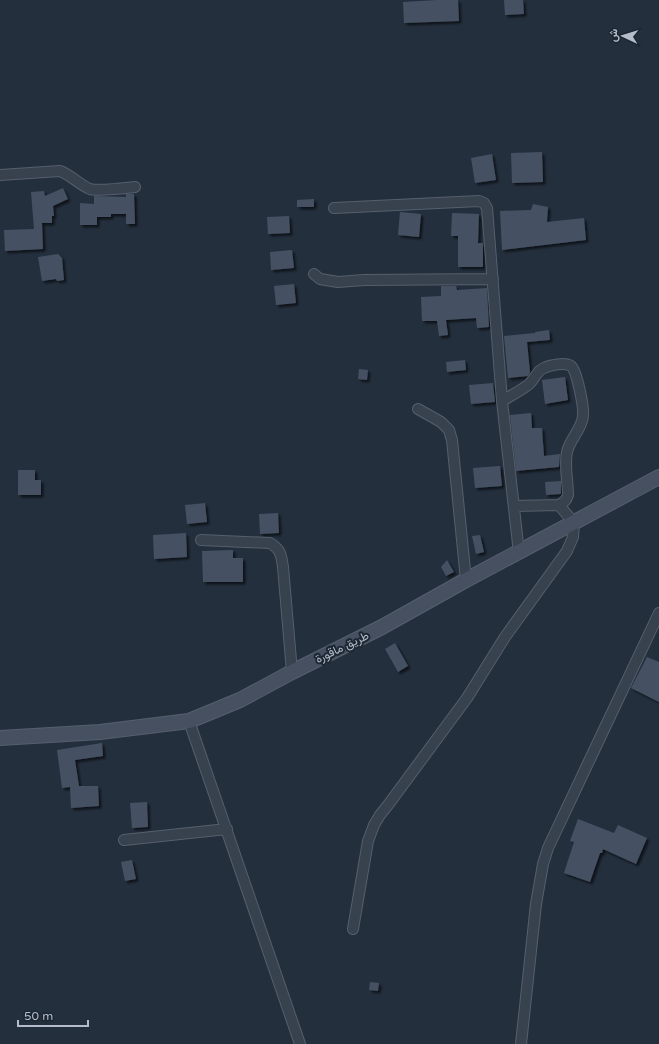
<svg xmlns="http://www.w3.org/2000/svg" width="659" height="1044" font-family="'Varela Round',Vazirmatn,sans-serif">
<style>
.building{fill:#455162;filter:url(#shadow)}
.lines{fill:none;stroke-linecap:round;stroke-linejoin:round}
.street-casing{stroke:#565f6c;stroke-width:12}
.secondary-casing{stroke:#565f6c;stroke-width:16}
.street{stroke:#38414e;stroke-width:10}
.secondary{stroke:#465061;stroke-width:14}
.labels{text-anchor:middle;stroke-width:4;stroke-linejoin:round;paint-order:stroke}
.street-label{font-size:12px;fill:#b4bcc9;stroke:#1d2633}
</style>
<defs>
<filter id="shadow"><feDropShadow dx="2.5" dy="2.5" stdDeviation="1" flood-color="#0009"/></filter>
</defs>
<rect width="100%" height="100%" fill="#242f3e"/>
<path class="building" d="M437 0H458L459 21 404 23 403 2Z
M504 0H523L524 14 505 15Z
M542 152 543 182 512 183 511 153Z
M492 154 496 180 475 183 471 158Z
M63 188 68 199 53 206 54 216H52V223H42L43 249 5 251 4 230 34 229 31 192 44 191 45 196Z
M126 194H134L135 224H126V214H111V217H97V225H80V203L94 204V196L126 197Z
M314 199V207H297V200Z
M533 204 548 207 547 222 584 218 586 240 502 250 500 211 531 210Z
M400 212 421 214 419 237 398 235Z
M452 213 479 214 478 243H483V267H458V236H451Z
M289 216 290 233 268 234 267 217Z
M292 250 294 268 271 270 270 252Z
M58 254 62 258 64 280 57 281 56 279 42 281 38 257Z
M294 284 296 303 276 305 274 286Z
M441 286H456L457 290 487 288 489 327 477 328 476 318 446 320 448 335 439 336 437 321H422L421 297 441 296Z
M549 330 550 340 527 342 530 372 528 376 508 378 504 336 535 333V332Z
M465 360 466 370 447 372 446 362Z
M359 369 368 370 367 380 358 379Z
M565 377 568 400 545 404 542 380Z
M493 383 495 402 471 404 469 385Z
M531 413 532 428H542L544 456 560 454 559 467 516 471 510 415Z
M500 466 502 486 475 488 473 468Z
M18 470H35V480H41V495H18Z
M561 481V494L546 495 545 482Z
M205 503 207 522 187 524 185 505Z
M278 513 279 533 260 534 259 514Z
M186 533 187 557 154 559 153 535Z
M480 535 484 552 476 554 472 536Z
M233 550V558H243V582H203L202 551Z
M447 560 454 572 446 576 441 567Z
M395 643 408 666 398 672 385 649Z
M647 657 659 662V702L631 688Z
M102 743 103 756 75 760 79 786H98L99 806 71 808 70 787 62 788 57 750Z
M147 802 148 827 132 828 130 803Z
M578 819 614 833 618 825 647 838 636 864 603 849 602 853H600L590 882 564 873 574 842 570 841Z
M132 860 136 879 125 881 121 862Z
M370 982 379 983 378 991 369 990Z"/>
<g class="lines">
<g class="street-casing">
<path id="street" d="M0 175 60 171C71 175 80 185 90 189 96 191 126 188 135 187
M334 208 479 201 484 203 487 208 502 401 519 553
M314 274 320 279 338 282 364 280 493 279
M418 409 441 422 449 430 452 440 466 580
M514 506 559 505
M201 540 270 543C281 550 281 554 283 567L292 672
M189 721 300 1044
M124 840 227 829
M353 929 368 841 374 825 380 815 388 805 467 698 505 637 567 551 573 537 574 523 559 505C564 502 566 501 568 495 568 481 564 465 567 452 570 439 582 429 583 416 584 407 577 371 571 366 565 362 550 365 544 368 536 371 534 381 528 385 520 391 510 396 502 401
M521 1044 536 904 543 864 548 848 659 613"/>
</g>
<g class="secondary-casing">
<path id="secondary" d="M0 738 100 732 189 721 240 700 292 672 382 627 466 580 659 477"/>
</g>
<use href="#street" class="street"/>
<use href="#secondary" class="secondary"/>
</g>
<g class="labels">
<g class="street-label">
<text transform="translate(342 647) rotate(-26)" y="4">طريق ماقورة</text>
</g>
</g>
<g transform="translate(623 36) rotate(274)" stroke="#1d2633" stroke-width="3" paint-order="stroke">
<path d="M0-3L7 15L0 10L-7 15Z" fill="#b4bcc9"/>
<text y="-6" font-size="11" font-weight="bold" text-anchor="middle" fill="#b4bcc9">ش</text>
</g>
<path d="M18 1020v6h70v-6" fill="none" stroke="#b4bcc9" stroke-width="2"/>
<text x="24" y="1020" font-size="12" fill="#b4bcc9" stroke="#1d2633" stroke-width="3" paint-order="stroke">50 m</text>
</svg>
